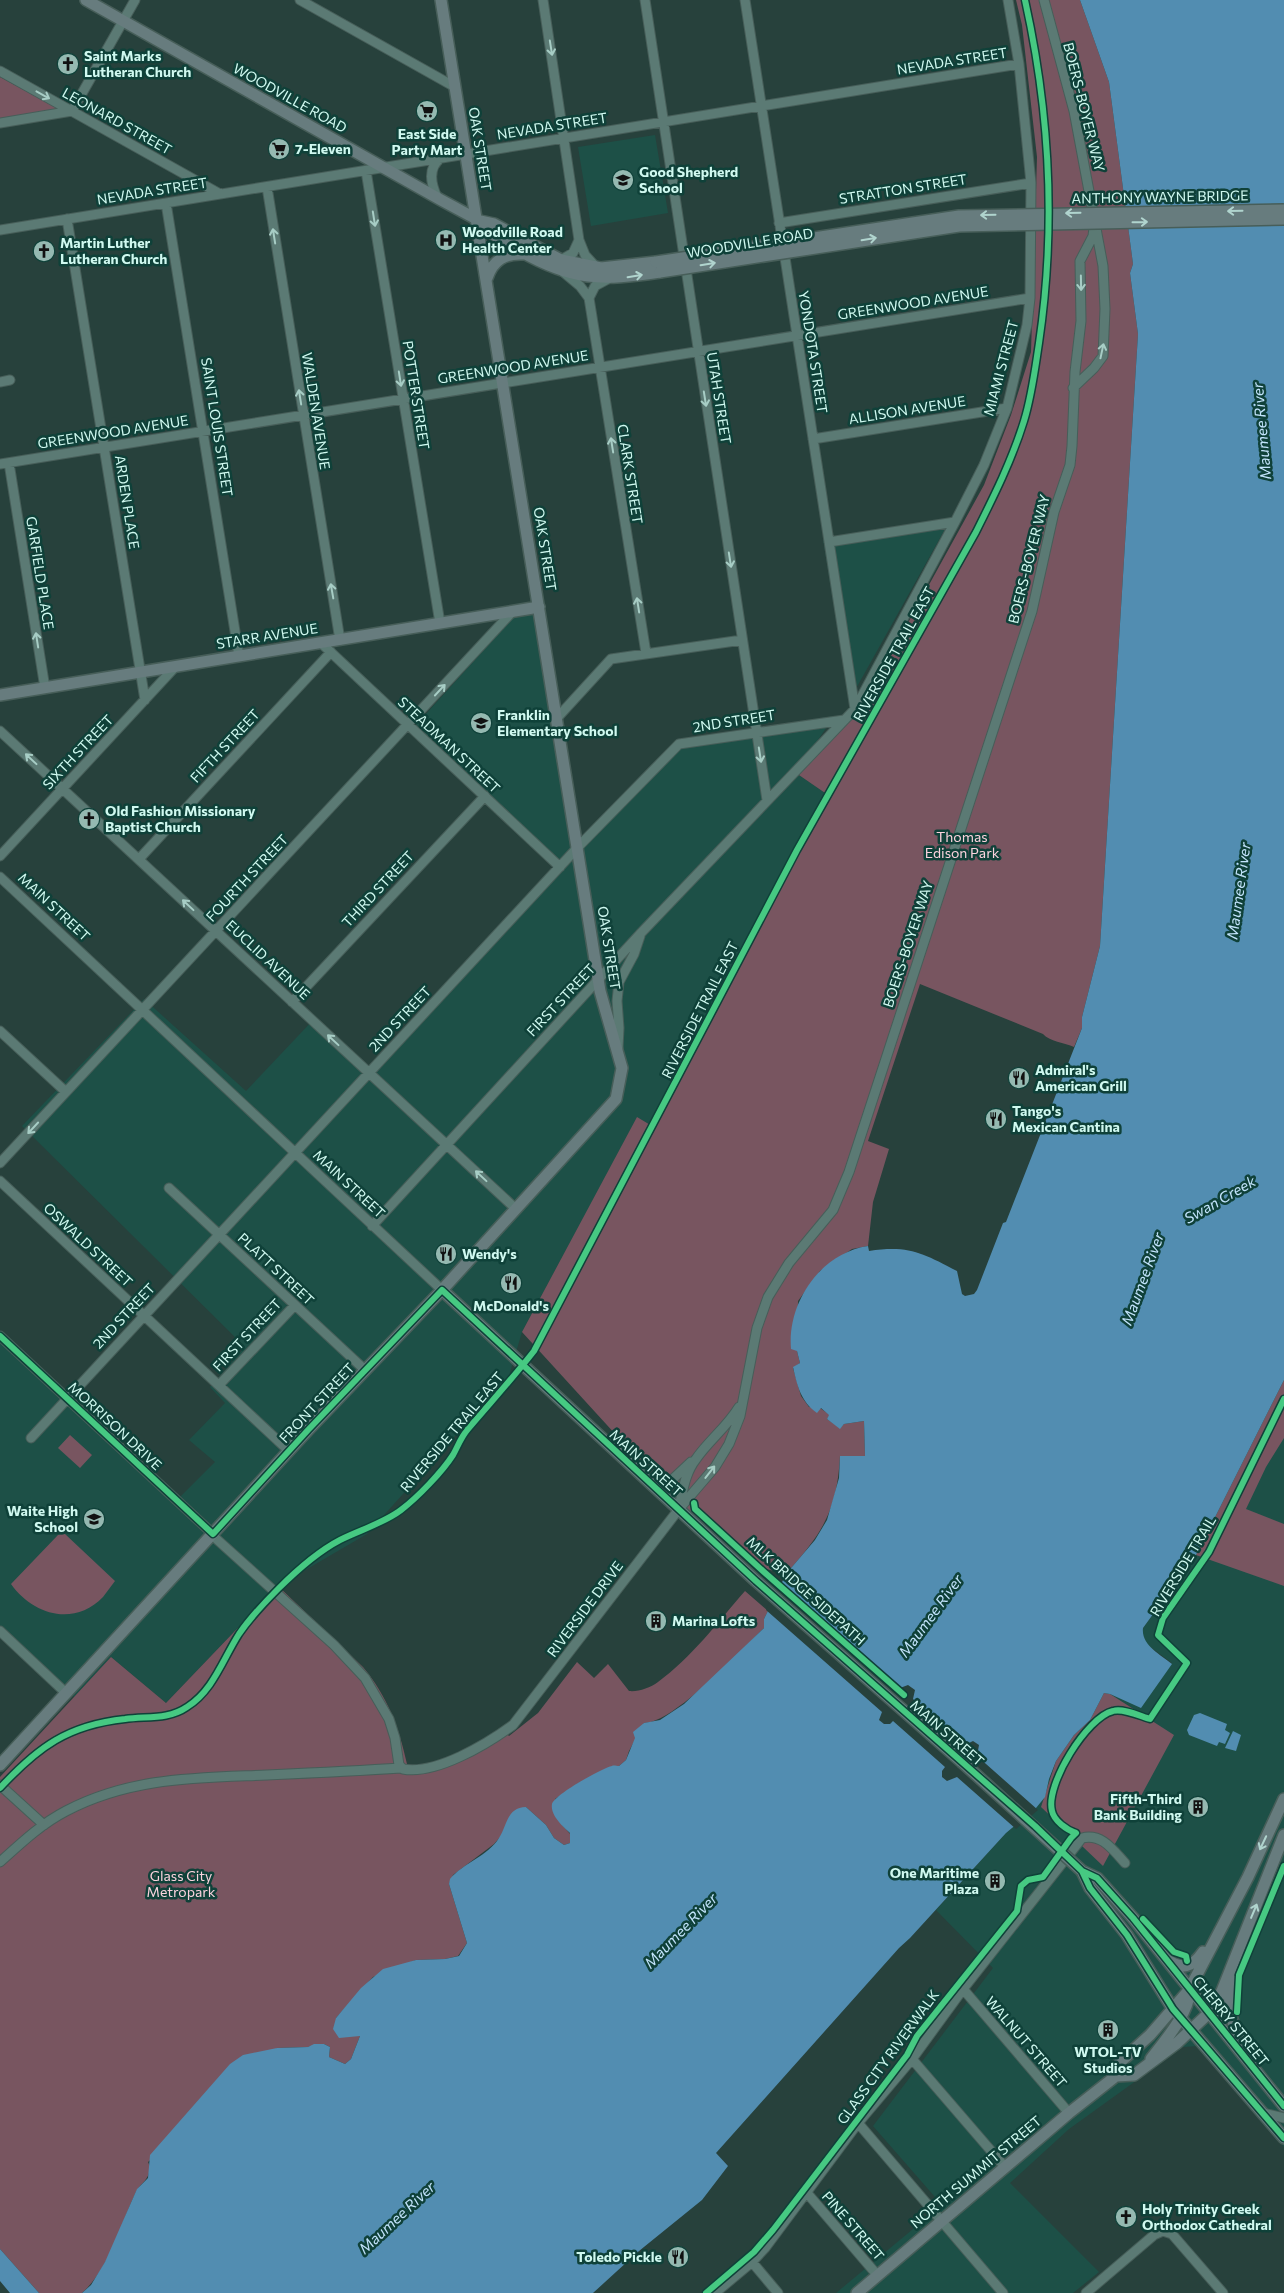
<svg xmlns="http://www.w3.org/2000/svg" width="1284" height="2293" font-family="Commissioner,sans-serif">
<style>
.built{fill:#1d5047}
.green{fill:#785560}
.water{fill:#528db1}
.pier{fill:#27413c}
.lines{fill:none;stroke-linecap:round;stroke-linejoin:round}
.minor-casing{stroke:#475e59;stroke-width:11}
.major-casing{stroke:#475e59;stroke-width:14}
.minor{stroke:#5b7a74;stroke-width:9}
.major{stroke:#677c7e;stroke-width:11}
.major-bridge-casing{stroke:#475e59;stroke-width:14;stroke-linecap:butt}
.major-bridge{stroke:#677c7e;stroke-width:11}
.cycleway-casing{stroke:#0f4139;stroke-width:9}
.cycleway{stroke:#46c982;stroke-width:6}
.oneway{stroke:#a7cdc5}
.oneway2{stroke:#b0d4ce}
.labels{text-anchor:middle;stroke-width:5;stroke-linejoin:round;paint-order:stroke}
.poi-label{font-size:14px;font-weight:bold;fill:#d0f9f0;stroke:#0f4139;text-anchor:start}
.street-label{font-size:14px;fill:#d0f9f0;stroke:#0f4139}
.park-label{font-size:14px;fill:#fcd3de;stroke:#0f4139}
.water-label{font-size:15px;font-style:italic;fill:#c3e4fc;stroke:#0f4139}
</style>
<rect width="100%" height="100%" fill="#27413c"/>
<path class="built" d="M655 135 668 213 591 226 578 147Z
M949 522 849 701 823 539Z
M535 614 572 847 560 861 414 727 513 618Z
M834 716 796 773 828 795 652 1126 637 1118 522 1332 509 1376 367 1534 278 1586 166 1703 111 1657 74 1697 65 1685 0 1626V1336L67 1399 173 1504 215 1462 189 1440 225 1403 210 1387 245 1347 22 1126 144 999 246 1091 315 1018 369 1068 676 741Z
M1284 1380V2147L1198 2046 1183 2047 1069 2129 1010 2183 1099 2272 1073 2293H836L942 2205 873 2126 993 1968 936 1910 1006 1833 1036 1808 1062 1750 1104 1693 1172 1663 1145 1643 1142 1634 1143 1628 1196 1555Z"/>
<path class="green" d="M1016 0H1080L1109 82 1133 264 1130 273 1138 334 1100 946 1082 1017V1028L1074 1047C1065 1043 1049 1041 1043 1034L920 984 868 1141 889 1149 873 1202 868 1246 852 1249 820 1271 798 1301 797 1351 800 1363 793 1368 801 1396 809 1407 820 1408 830 1415 827 1419 840 1428 844 1424 864 1421 865 1456H840C837 1512 822 1533 786 1574L766 1569 698 1519 659 1482 522 1332 637 1117 652 1126 828 795 796 773 860 710 984 485 1011 415 1031 352 1037 157 1022 25Z
M0 77 61 110 0 120Z
M1284 1380V1438L1266 1467 1246 1509 1284 1524V1586L1196 1555Z
M70 1435 92 1455 80 1468 58 1448Z
M65 1534 115 1581C111 1586 107 1592 103 1597 74 1627 33 1615 11 1584L58 1535Z
M278 1586 363 1667C387 1696 399 1727 407 1764L410 1766C446 1762 471 1748 501 1728L509 1736 538 1713 577 1662 594 1678 608 1664 629 1691C638 1692 650 1688 658 1682 691 1658 718 1622 745 1591L768 1611 764 1619V1628C740 1651 674 1723 644 1723L629 1751 626 1760 619 1766 579 1783 555 1799 562 1825 572 1836 570 1843 564 1845 554 1838 546 1825 526 1807 494 1844 453 1875 449 1884 467 1943 458 1956 445 1959 416 1960 373 1977 336 2018 360 2036 351 2059 345 2064 329 2057 330 2047 324 2044 308 2047 277 2048 148 2162C150 2166 150 2169 149 2173 147 2181 139 2185 136 2192 120 2225 110 2268 82 2293H39L0 2249V1777L111 1657 166 1703Z
M1104 1693 1110 1694 1174 1735 1103 1866 1041 1807 1056 1761 1074 1735 1090 1720Z"/>
<path class="water" d="M1080 0H1284V1380L1196 1555 1143 1628C1141 1645 1160 1654 1172 1664L1141 1708 1110 1694 1104 1693 1090 1720 1074 1735 1056 1761 1049 1779 1045 1797 1036 1808 1006 1833 910 1938 899 1948 716 2153 728 2166 702 2200 639 2251 593 2293H82L91 2285 105 2262 137 2189 148 2178 150 2155 230 2064 243 2055 277 2048 308 2047 314 2044H324L330 2047 329 2057 345 2064 351 2059 360 2036 339 2038 333 2029 336 2018 361 1988 383 1969 416 1960 445 1959 459 1956 467 1943 449 1884 450 1879C463 1863 488 1856 499 1838 507 1826 507 1807 526 1807L546 1825 554 1838 564 1845 570 1843V1833C563 1827 550 1815 552 1804 554 1795 602 1768 612 1766 613 1765 617 1766 619 1766L626 1760 635 1738 633 1732 644 1723 660 1720 684 1704 764 1628V1619L786 1574 815 1540 827 1520 839 1478 840 1456H865L864 1421 844 1424 840 1429 827 1419 829 1415 821 1408 817 1413C801 1402 797 1385 793 1367L800 1363 797 1351 791 1349C787 1302 821 1253 868 1246L869 1251C909 1245 922 1253 957 1271L962 1294 965 1296 974 1294 977 1290 1003 1223 1006 1222 1082 1028V1017L1100 946 1138 334 1130 273 1133 264 1109 82Z
M1200 1713 1227 1724 1225 1730 1230 1733 1225 1744 1219 1742 1217 1746 1189 1735 1187 1730 1194 1715Z
M1233 1731 1241 1735 1236 1751 1225 1748Z
M0 2249 39 2293H10L0 2281Z"/>
<path class="pier" d="M779 1581 900 1688 908 1685 915 1690 913 1699 965 1745 973 1741 979 1745 977 1756 1038 1810 1016 1829 957 1777 947 1781 942 1777V1771L945 1767 893 1721 890 1724H884L879 1720 882 1712 766 1610Z"/>
<g class="lines">
<g class="minor-casing">
<path id="minor" d="M300 0 455 87
M543 0 579 240 585 255 596 267
M645 0 767 800
M745 0 855 709
M1044 0 1074 111 1103 266 1105 309 1103 356 1094 368 1073 388
M0 71 220 194
M0 123 72 111 135 0
M366 171 440 623
M267 187 340 640
M437 197C431 184 427 168 441 158
M166 203 239 656
M67 219 145 700
M779 223 1031 183
M0 230 1019 64
M561 260 573 253 579 240
M562 271 580 286 589 298 646 653
M589 298 595 286 608 279
M0 382 10 380
M813 439 1007 408
M9 463 45 688
M0 464 1030 298
M829 542 955 522
M321 643 560 867
M557 718 611 659 742 640
M0 731 516 1209
M0 856 176 666
M139 859 331 652
M0 877 442 1290
M292 1002 485 796
M0 1031 66 1092
M618 1048 619 1028 617 1001 619 982 634 954 640 936
M0 1163 513 611
M0 1181 289 1451
M169 1188 365 1370
M372 1226 641 933 855 709 955 522 984 465 1007 408 1027 325 1030 298 1031 183 1019 64 1008 0
M0 1336 213 1534
M220 1384 295 1305
M31 1438 578 847 679 744 844 720
M659 1492 691 1462
M679 1507C683 1490 685 1473 696 1459 709 1440 727 1427 739 1407
M212 1535 334 1645 365 1678 389 1719 395 1738 399 1765 403 1769C436 1775 487 1744 513 1725L679 1509 715 1467 729 1444 740 1416 757 1328 768 1297 789 1263 833 1210 849 1172 1032 611 1054 512 1070 465 1072 446 1075 372 1081 321 1080 261 1093 236 1095 220
M0 1631 66 1693
M0 1785 44 1825
M0 1862C21 1843 41 1824 66 1811 131 1777 196 1778 267 1775 312 1773 356 1771 401 1768
M963 1989 1069 2113
M912 2059 1005 2167
M1263 2113 1284 2118
M858 2123 1003 2293
M807 2193 878 2276
M752 2262 778 2293
M715 2293 752 2262 765 2248 858 2123 912 2059 963 1989 1082 1838C1102 1833 1113 1850 1125 1863
M1086 2293 1154 2235 1163 2231 1172 2234 1223 2293"/>
</g>
<g class="major-casing">
<path id="major" d="M86 0 441 200 480 221 494 224 561 260 601 268 656 262
M480 221C492 236 504 241 520 251 573 281 601 281 660 272
M487 278C493 260 505 253 524 254
M0 695 539 607
M442 1290 756 1581 962 1762
M0 1765 308 1430 442 1290 616 1099 622 1068 600 991 441 0
M1082 1871 1090 1888 1127 1935 1173 2009 1284 2138
M1082 1871 1097 1878 1133 1918 1284 2106
M1166 1959C1182 1970 1192 1968 1203 1952
M1231 1980C1226 2006 1233 2032 1249 2054
M1151 2059C1163 2043 1190 2012 1189 1992
M1116 2076 1118 2064 1150 2035 1189 1990 1248 1877 1284 1799
M857 2293 1069 2113 1116 2076 1134 2075 1177 2043 1210 2012 1222 1991 1284 1835"/>
</g>
<use href="#minor" class="minor"/>
<use href="#major" class="major"/>
<g class="major-bridge-casing">
<path id="major-bridge" d="M656 262 959 216 1284 210
M660 272 959 226 1284 219
M962 1762 1082 1871"/>
</g>
<use href="#major-bridge" class="major-bridge"/>
<g class="cycleway-casing">
<path id="cycleway" d="M0 1336 213 1534 308 1430 442 1290 756 1581 1035 1826 1082 1871 1090 1888 1127 1935 1173 2009 1284 2138
M694 1503 695 1509 764 1572 904 1695
M0 1788C38 1747 68 1725 125 1719 147 1716 168 1720 187 1707 213 1691 223 1659 239 1634 250 1618 265 1602 278 1589 297 1570 317 1552 340 1540 360 1530 384 1523 401 1510 418 1497 442 1472 453 1455 458 1446 461 1437 468 1429 490 1403 513 1378 534 1351L797 850 976 532C994 496 1012 460 1024 421 1032 395 1035 369 1039 343 1056 228 1050 113 1025 0
M1076 1833C1067 1830 1054 1821 1052 1811 1045 1785 1087 1717 1113 1711 1123 1708 1140 1716 1150 1719L1187 1663 1158 1635 1163 1618 1209 1552 1284 1399
M1082 1871 1097 1878 1133 1918 1284 2106
M1143 1919 1174 1952 1186 1956 1187 1961
M1237 2012 1239 1975 1284 1866
M706 2293 754 2252 773 2230 907 2055 917 2036 1017 1911 1021 1886 1028 1880 1043 1877 1071 1838 1076 1833"/>
</g>
<use href="#cycleway" class="cycleway"/>
</g>
<defs><path id="oneway-shaft" d="M-6 0H5M1.5-3L5.5 0L1.5 3" fill="none" stroke-width="1.6" stroke-linecap="round" stroke-linejoin="round" transform="scale(1.25)"/></defs>
<g class="oneway">
<use href="#oneway-shaft" transform="translate(551 48) rotate(81)"/>
<use href="#oneway-shaft" transform="translate(43 95) rotate(29)"/>
<use href="#oneway-shaft" transform="translate(374 219) rotate(81)"/>
<use href="#oneway-shaft" transform="translate(274 236) rotate(-99)"/>
<use href="#oneway-shaft" transform="translate(1081 283) rotate(89)"/>
<use href="#oneway-shaft" transform="translate(1102 351) rotate(-78)"/>
<use href="#oneway-shaft" transform="translate(400 379) rotate(81)"/>
<use href="#oneway-shaft" transform="translate(300 397) rotate(-99)"/>
<use href="#oneway-shaft" transform="translate(705 399) rotate(81)"/>
<use href="#oneway-shaft" transform="translate(612 445) rotate(-99)"/>
<use href="#oneway-shaft" transform="translate(730 560) rotate(81)"/>
<use href="#oneway-shaft" transform="translate(332 591) rotate(-100)"/>
<use href="#oneway-shaft" transform="translate(638 605) rotate(-99)"/>
<use href="#oneway-shaft" transform="translate(37 640) rotate(-99)"/>
<use href="#oneway-shaft" transform="translate(440 690) rotate(-47)"/>
<use href="#oneway-shaft" transform="translate(760 755) rotate(81)"/>
<use href="#oneway-shaft" transform="translate(31 759) rotate(-137)"/>
<use href="#oneway-shaft" transform="translate(188 905) rotate(-137)"/>
<use href="#oneway-shaft" transform="translate(333 1040) rotate(-137)"/>
<use href="#oneway-shaft" transform="translate(33 1128) rotate(133)"/>
<use href="#oneway-shaft" transform="translate(481 1176) rotate(-137)"/>
<use href="#oneway-shaft" transform="translate(710 1472) rotate(-52)"/>
</g>
<g class="oneway2">
<use href="#oneway-shaft" transform="translate(1235 211) rotate(179)"/>
<use href="#oneway-shaft" transform="translate(1073 213) rotate(179)"/>
<use href="#oneway-shaft" transform="translate(988 215) rotate(179)"/>
<use href="#oneway-shaft" transform="translate(1140 222) rotate(-1)"/>
<use href="#oneway-shaft" transform="translate(869 239) rotate(-9)"/>
<use href="#oneway-shaft" transform="translate(708 264) rotate(-9)"/>
<use href="#oneway-shaft" transform="translate(635 276) rotate(-9)"/>
<use href="#oneway-shaft" transform="translate(1263 1843) rotate(115)"/>
<use href="#oneway-shaft" transform="translate(1254 1911) rotate(-67)"/>
</g>
<defs>
<g id="church-disc" transform="scale(1.125)"><circle r="9.5" fill="#95b9b1" stroke="#0f4139"/><path d="M-1.2-6h2.4v3.5h3.3v2.4h-3.3V6h-2.4V-.1h-3.3v-2.4h3.3Z" fill="#111"/></g>
<g id="supermarket-disc" transform="scale(1.125)"><circle r="9.5" fill="#95b9b1" stroke="#0f4139"/><path d="M-6-5.5h2.5l.6 2H6L4.5 2H-2.5L-4.4-4H-6ZM-1.5 3.2a1.3 1.3 0 1 0 .1 0ZM3 3.2a1.3 1.3 0 1 0 .1 0Z" fill="#111"/></g>
<g id="school-disc" transform="scale(1.125)"><circle r="9.5" fill="#95b9b1" stroke="#0f4139"/><path d="M0-5L7-2L0 1L-7-2ZM-4 1L0 2.5L4 1V4Q0 6-4 4Z" fill="#111"/></g>
<g id="hospital-disc" transform="scale(1.125)"><circle r="9.5" fill="#95b9b1" stroke="#0f4139"/><path d="M-5-5h3v3.5h4V-5h3V5h-3V1.5h-4V5h-3Z" fill="#111"/></g>
<g id="restaurant-disc" transform="scale(1.125)"><circle r="9.5" fill="#95b9b1" stroke="#0f4139"/><path d="M-5-6h1v4h1v-4h1v4h1v-4h1v5L-1.5 .5V6h-2V.5L-5-1ZM5-6V6H3V1.5H1.5Q1.5-4 5-6Z" fill="#111"/></g>
<g id="building-disc" transform="scale(1.125)"><circle r="9.5" fill="#95b9b1" stroke="#0f4139"/><path d="M-4-6H4V6H1V3H-1V6H-4ZM-2.5-4.3h1.7v1.8h-1.7ZM.8-4.3h1.7v1.8H.8ZM-2.5-1h1.7V.8h-1.7ZM.8-1h1.7V.8H.8Z" fill="#111"/></g>
</defs>
<g fill-rule="evenodd">
<use href="#church-disc" x="68" y="64"/>
<use href="#supermarket-disc" x="427" y="111"/>
<use href="#supermarket-disc" x="279" y="149"/>
<use href="#school-disc" x="623" y="180"/>
<use href="#hospital-disc" x="446" y="240"/>
<use href="#church-disc" x="44" y="251"/>
<use href="#school-disc" x="481" y="723"/>
<use href="#church-disc" x="89" y="819"/>
<use href="#restaurant-disc" x="1019" y="1078"/>
<use href="#restaurant-disc" x="996" y="1119"/>
<use href="#restaurant-disc" x="446" y="1254"/>
<use href="#restaurant-disc" x="511" y="1283"/>
<use href="#school-disc" x="94" y="1519"/>
<use href="#building-disc" x="656" y="1621"/>
<use href="#building-disc" x="1198" y="1807"/>
<use href="#building-disc" x="995" y="1881"/>
<use href="#building-disc" x="1108" y="2030"/>
<use href="#church-disc" x="1126" y="2217"/>
<use href="#restaurant-disc" x="678" y="2257"/>
</g>
<g class="labels">
<g class="poi-label">
<text x="84" y="61">Saint Marks<tspan x="84" dy="16">Lutheran Church</tspan></text>
<text x="427" y="139" text-anchor="middle">East Side<tspan x="427" dy="16">Party Mart</tspan></text>
<text x="295" y="154">7-Eleven</text>
<text x="639" y="177">Good Shepherd<tspan x="639" dy="16">School</tspan></text>
<text x="462" y="237">Woodville Road<tspan x="462" dy="16">Health Center</tspan></text>
<text x="60" y="248">Martin Luther<tspan x="60" dy="16">Lutheran Church</tspan></text>
<text x="497" y="720">Franklin<tspan x="497" dy="16">Elementary School</tspan></text>
<text x="105" y="816">Old Fashion Missionary<tspan x="105" dy="16">Baptist Church</tspan></text>
<text x="1035" y="1075">Admiral's<tspan x="1035" dy="16">American Grill</tspan></text>
<text x="1012" y="1116">Tango's<tspan x="1012" dy="16">Mexican Cantina</tspan></text>
<text x="462" y="1259">Wendy's</text>
<text x="511" y="1311" text-anchor="middle">McDonald's</text>
<text x="78" y="1516" text-anchor="end">Waite High<tspan x="78" dy="16">School</tspan></text>
<text x="672" y="1626">Marina Lofts</text>
<text x="1182" y="1804" text-anchor="end">Fifth-Third<tspan x="1182" dy="16">Bank Building</tspan></text>
<text x="979" y="1878" text-anchor="end">One Maritime<tspan x="979" dy="16">Plaza</tspan></text>
<text x="1108" y="2057" text-anchor="middle">WTOL-TV<tspan x="1108" dy="16">Studios</tspan></text>
<text x="1142" y="2214">Holy Trinity Greek<tspan x="1142" dy="16">Orthodox Cathedral</tspan></text>
<text x="662" y="2262" text-anchor="end">Toledo Pickle</text>
</g>
<g class="street-label">
<text transform="translate(952 61) rotate(-9)" y="5">NEVADA STREET</text>
<text transform="translate(290 98) rotate(29)" y="5">WOODVILLE ROAD</text>
<text transform="translate(1084 107) rotate(76)" y="5">BOERS-BOYER WAY</text>
<text transform="translate(117 121) rotate(29)" y="5">LEONARD STREET</text>
<text transform="translate(552 126) rotate(-9)" y="5">NEVADA STREET</text>
<text transform="translate(480 149) rotate(81)" y="5">OAK STREET</text>
<text transform="translate(903 189) rotate(-9)" y="5">STRATTON STREET</text>
<text transform="translate(152 191) rotate(-9)" y="5">NEVADA STREET</text>
<text transform="translate(1160 197) rotate(-1)" y="5">ANTHONY WAYNE BRIDGE</text>
<text transform="translate(750 243) rotate(-9)" y="5">WOODVILLE ROAD</text>
<text transform="translate(913 303) rotate(-9)" y="5">GREENWOOD AVENUE</text>
<text transform="translate(813 352) rotate(81)" y="5">YONDOTA STREET</text>
<text transform="translate(513 367) rotate(-9)" y="5">GREENWOOD AVENUE</text>
<text transform="translate(1001 368) rotate(-75)" y="5">MIAMI STREET</text>
<text transform="translate(416 395) rotate(81)" y="5">POTTER STREET</text>
<text transform="translate(719 398) rotate(81)" y="5">UTAH STREET</text>
<text transform="translate(907 410) rotate(-9)" y="5">ALLISON AVENUE</text>
<text transform="translate(316 411) rotate(81)" y="5">WALDEN AVENUE</text>
<text transform="translate(217 427) rotate(81)" y="5">SAINT LOUIS STREET</text>
<text transform="translate(113 432) rotate(-9)" y="5">GREENWOOD AVENUE</text>
<text transform="translate(630 474) rotate(81)" y="5">CLARK STREET</text>
<text transform="translate(127 502) rotate(81)" y="5">ARDEN PLACE</text>
<text transform="translate(545 549) rotate(81)" y="5">OAK STREET</text>
<text transform="translate(1029 559) rotate(-76)" y="5">BOERS-BOYER WAY</text>
<text transform="translate(40 573) rotate(81)" y="5">GARFIELD PLACE</text>
<text transform="translate(267 636) rotate(-9)" y="5">STARR AVENUE</text>
<text transform="translate(894 654) rotate(-61)" y="5">RIVERSIDE TRAIL EAST</text>
<text transform="translate(734 721) rotate(-9)" y="5">2ND STREET</text>
<text transform="translate(449 745) rotate(43)" y="5">STEADMAN STREET</text>
<text transform="translate(225 746) rotate(-47)" y="5">FIFTH STREET</text>
<text transform="translate(78 752) rotate(-47)" y="5">SIXTH STREET</text>
<text transform="translate(247 878) rotate(-47)" y="5">FOURTH STREET</text>
<text transform="translate(378 889) rotate(-47)" y="5">THIRD STREET</text>
<text transform="translate(54 907) rotate(43)" y="5">MAIN STREET</text>
<text transform="translate(908 944) rotate(-72)" y="5">BOERS-BOYER WAY</text>
<text transform="translate(609 948) rotate(81)" y="5">OAK STREET</text>
<text transform="translate(268 960) rotate(43)" y="5">EUCLID AVENUE</text>
<text transform="translate(561 1000) rotate(-47)" y="5">FIRST STREET</text>
<text transform="translate(700 1010) rotate(-63)" y="5">RIVERSIDE TRAIL EAST</text>
<text transform="translate(400 1019) rotate(-47)" y="5">2ND STREET</text>
<text transform="translate(349 1184) rotate(43)" y="5">MAIN STREET</text>
<text transform="translate(88 1245) rotate(43)" y="5">OSWALD STREET</text>
<text transform="translate(276 1269) rotate(43)" y="5">PLATT STREET</text>
<text transform="translate(124 1316) rotate(-47)" y="5">2ND STREET</text>
<text transform="translate(247 1335) rotate(-47)" y="5">FIRST STREET</text>
<text transform="translate(317 1403) rotate(-47)" y="5">FRONT STREET</text>
<text transform="translate(115 1426) rotate(43)" y="5">MORRISON DRIVE</text>
<text transform="translate(452 1432) rotate(-50)" y="5">RIVERSIDE TRAIL EAST</text>
<text transform="translate(646 1463) rotate(42)" y="5">MAIN STREET</text>
<text transform="translate(1183 1566) rotate(-59)" y="5">RIVERSIDE TRAIL</text>
<text transform="translate(806 1591) rotate(42)" y="5">MLK BRIDGE SIDEPATH</text>
<text transform="translate(585 1609) rotate(-53)" y="5">RIVERSIDE DRIVE</text>
<text transform="translate(947 1733) rotate(41)" y="5">MAIN STREET</text>
<text transform="translate(1231 2021) rotate(51)" y="5">CHERRY STREET</text>
<text transform="translate(1026 2042) rotate(49)" y="5">WALNUT STREET</text>
<text transform="translate(888 2057) rotate(-54)" y="5">GLASS CITY RIVERWALK</text>
<text transform="translate(976 2172) rotate(-40)" y="5">NORTH SUMMIT STREET</text>
<text transform="translate(853 2226) rotate(49)" y="5">PINE STREET</text>
</g>
<g class="park-label">
<text x="962" y="842">Thomas<tspan x="962" dy="16">Edison Park</tspan></text>
<text x="181" y="1881">Glass City<tspan x="181" dy="16">Metropark</tspan></text>
</g>
<g class="water-label">
<text transform="translate(1262 431) rotate(-95)" y="5">Maumee River</text>
<text transform="translate(1239 891) rotate(-82)" y="5">Maumee River</text>
<text transform="translate(1220 1200) rotate(-30)" y="5">Swan Creek</text>
<text transform="translate(1143 1279) rotate(-70)" y="5">Maumee River</text>
<text transform="translate(931 1616) rotate(-54)" y="5">Maumee River</text>
<text transform="translate(681 1931) rotate(-46)" y="5">Maumee River</text>
<text transform="translate(397 2218) rotate(-43)" y="5">Maumee River</text>
</g>
</g>
</svg>
